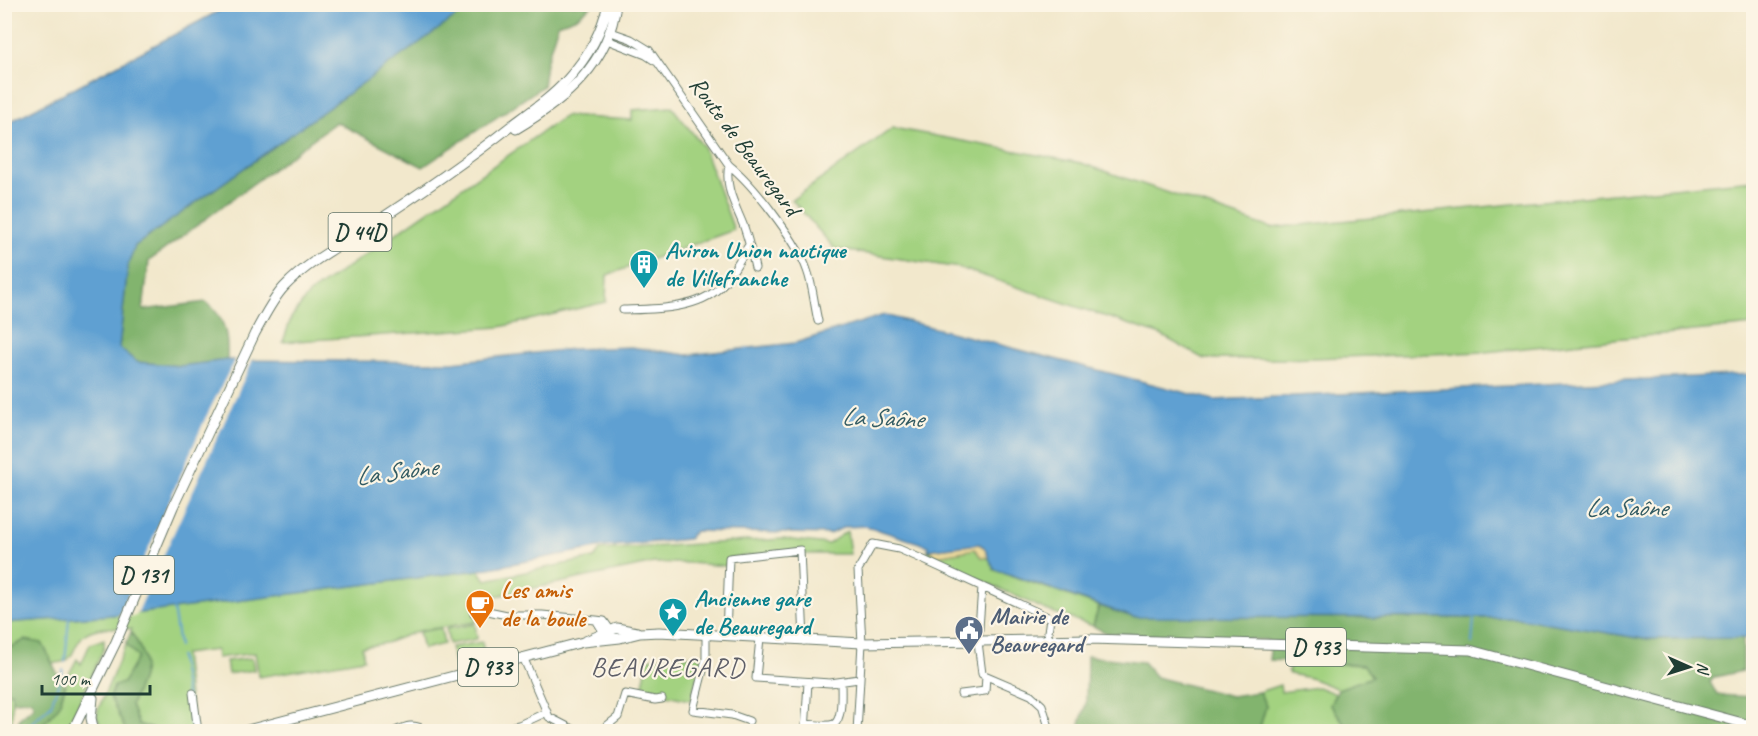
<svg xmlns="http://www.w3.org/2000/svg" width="1758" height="736" font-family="Caveat,sans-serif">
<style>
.green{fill:#a3d280;stroke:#61885a;stroke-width:1.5}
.forest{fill:#82b46e;stroke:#507851;stroke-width:1.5}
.sand{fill:#eeda9e;stroke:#868c69;stroke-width:1.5}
.water{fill:#5fa0d2;stroke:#3f6e83;stroke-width:1.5}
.pier{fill:#f2e8cc}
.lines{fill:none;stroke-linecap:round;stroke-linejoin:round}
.stream{stroke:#5fa0d2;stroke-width:2}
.minor-casing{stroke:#697969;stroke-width:9}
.major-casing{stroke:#697969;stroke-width:11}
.minor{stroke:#fff;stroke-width:7}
.major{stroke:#fff;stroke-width:9}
.labels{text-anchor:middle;stroke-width:4.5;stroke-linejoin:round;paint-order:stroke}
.shield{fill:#fcf5e5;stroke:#617469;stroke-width:1.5}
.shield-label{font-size:22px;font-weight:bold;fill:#1f3d34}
.street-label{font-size:24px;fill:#1f3d34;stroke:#fcf5e5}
.culture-label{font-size:24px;font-weight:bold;fill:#0d838f;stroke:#fcf5e5;text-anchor:start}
.food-label{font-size:24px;font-weight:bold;fill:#c56008;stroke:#fcf5e5;text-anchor:start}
.service-label{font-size:24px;font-weight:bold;fill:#4e5e75;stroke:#fcf5e5;text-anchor:start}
.water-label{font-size:26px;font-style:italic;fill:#325b63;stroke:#fcf5e5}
.quarter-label{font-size:27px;letter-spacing:1.5px;fill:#5e5f68;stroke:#fcf5e5}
</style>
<rect width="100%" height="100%" fill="#fcf5e5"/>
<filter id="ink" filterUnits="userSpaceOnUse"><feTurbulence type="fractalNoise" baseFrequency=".0167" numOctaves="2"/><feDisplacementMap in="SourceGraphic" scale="12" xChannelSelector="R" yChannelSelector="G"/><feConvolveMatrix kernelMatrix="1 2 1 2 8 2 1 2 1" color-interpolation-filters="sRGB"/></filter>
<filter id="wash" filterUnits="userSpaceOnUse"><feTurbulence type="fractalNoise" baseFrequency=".008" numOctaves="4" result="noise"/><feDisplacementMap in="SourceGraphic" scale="24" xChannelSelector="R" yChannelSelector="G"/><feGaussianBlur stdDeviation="1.35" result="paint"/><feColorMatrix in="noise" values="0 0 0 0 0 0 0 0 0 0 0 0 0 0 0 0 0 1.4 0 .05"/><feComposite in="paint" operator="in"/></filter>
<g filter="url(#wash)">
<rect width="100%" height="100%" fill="#f2e8cc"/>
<path class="green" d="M672 107 703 146 734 230 607 275 606 302 500 327 283 342 291 318 309 294 565 116 632 120V110Z
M893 128 1081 163 1271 228 1753 180V325L1485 352 1284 359H1204L1161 335 960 268 835 249 792 200Z
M847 531 850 554H800V550L730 558 726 566 689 563H654L496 596 473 603 476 622 418 631 386 643 362 647 364 659 259 677 255 653 217 658 216 650 184 654 193 731H159L138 724 131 705C143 674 152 663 131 632L132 629C117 628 97 625 85 634 70 646 78 664 52 663L50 657 25 640 12 647H5L4 623 140 613 479 570 486 580 594 558 600 550 783 539 828 544Z
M975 549 981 557 989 558 994 570 1099 606 1093 626 1046 610 927 555 928 550 937 556Z
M475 624 477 639 449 644 446 629Z
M441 628 444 644 423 649 419 632Z
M104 639V648L69 725 60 731 33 732 47 720 59 706 70 672 77 659 81 664 90 644Z
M482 642 485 658 455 666 451 647Z
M126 644 138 657 123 683 110 697 126 731H103L97 717 98 710Z
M697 656 702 658 691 700 642 690 648 659 663 657Z
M252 658 254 670 228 674 226 661Z
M1299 662 1364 665 1372 677 1338 689 1310 678 1290 674 1288 671 1290 666Z
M1280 685 1281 692 1318 687 1336 694 1330 704 1350 731H1261L1260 727 1266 706 1259 692Z
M5 692H12V731L5 732Z"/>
<path class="forest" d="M472 5H592L577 17 558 24 546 63 543 86 423 167 336 122 149 261 143 310 206 302C226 317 228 337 227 360L180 366 137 362 119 348 128 265 135 246Z
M1099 606 1133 617 1518 618 1644 639 1743 638V671L1715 677 1710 682 1717 695 1753 697V731H1350L1330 704 1338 689 1372 677 1364 665 1269 660 1270 651 1267 640 1106 633 1093 626Z
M131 632C153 664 143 673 131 705L138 724 159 731H126L110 697 114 686 123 683 138 657 126 644Z
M25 640 42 643C51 658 54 671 65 685L59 706 47 720 33 731H17L19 719 34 706 31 700 12 701V692H5V647H12Z
M1087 656 1143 662 1156 677 1231 696 1259 692 1266 706 1260 727 1261 731H1078L1086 703Z"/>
<path class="sand" d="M979 544 984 547 989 558 981 557 975 549 937 556 928 550Z"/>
<path class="water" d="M230 5H472L135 246 128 265 119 348 137 362 180 366 227 360 452 362 572 349 631 347 687 355 795 343 884 315 1214 400 1753 374V638L1644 639 1518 618 1133 617 994 569 984 547 979 544 928 550 929 546 866 526 845 527 829 534 695 531 688 539 602 547 479 570 253 599 140 613 5 623 4 125Z"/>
<path class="pier" d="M236 357H254L136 616 118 618 205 419Z"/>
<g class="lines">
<path class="stream" d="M173 607 179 646
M1472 643 1474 618
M180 657 191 727
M65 662 69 618
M19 732 25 729 51 705 63 670"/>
</g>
</g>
<g filter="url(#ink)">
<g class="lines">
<g class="minor-casing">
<path id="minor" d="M611 32 631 39 649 50 729 165C753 184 797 241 807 270 813 286 814 304 818 321
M607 40 646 55 655 61
M729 165C724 188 736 206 744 227 749 241 752 255 755 268
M623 310C653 309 697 310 720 287 732 276 740 258 749 245
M982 587 978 642 982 674 1031 695 1042 705 1049 727 1047 732
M474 613 488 611 507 615H542L596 620
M604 633 596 620 604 621 611 631
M706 634V659L693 710 732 715 749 721
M726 635 729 558 800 550 804 641
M760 638 756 678 830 683 859 679
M523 657 549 717 578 732
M193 693 198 732
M961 694 985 691 986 676
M805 724C813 724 827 727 834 724 843 719 841 692 841 683
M393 732C406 726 415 722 427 732
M484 732 519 725 547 712
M599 732 618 717 625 694 655 700 662 699
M805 732 808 682
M857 732 862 643 858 570 873 544 899 549 915 556 1050 618 1047 639"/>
</g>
<g class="major-casing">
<path id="major" d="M516 129C565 100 609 64 616 4
M583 642 620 638 640 633 659 632 862 643 1090 639 1470 650 1754 726
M93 698 91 718 94 732
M72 732 116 642 173 507 255 333C264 317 272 300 284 287 306 264 335 248 362 231 413 198 463 164 511 126 530 112 551 98 567 80 586 59 602 32 608 4
M240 732 583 642 617 628 637 632"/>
</g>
<use href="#minor" class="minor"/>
<use href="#major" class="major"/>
</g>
</g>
<defs>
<g id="building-pin" transform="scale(1.5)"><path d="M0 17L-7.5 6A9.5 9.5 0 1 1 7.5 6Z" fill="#0f9aa8" stroke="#fcf5e5"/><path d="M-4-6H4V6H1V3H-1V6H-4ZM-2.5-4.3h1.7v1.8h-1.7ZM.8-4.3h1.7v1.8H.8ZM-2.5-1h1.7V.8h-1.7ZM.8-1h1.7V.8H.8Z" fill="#fff"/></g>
<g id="cafe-pin" transform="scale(1.5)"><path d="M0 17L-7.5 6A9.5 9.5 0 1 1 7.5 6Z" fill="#e8710a" stroke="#fcf5e5"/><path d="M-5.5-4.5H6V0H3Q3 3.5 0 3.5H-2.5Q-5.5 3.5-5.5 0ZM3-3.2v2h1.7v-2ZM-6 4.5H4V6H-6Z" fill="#fff"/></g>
<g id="sight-pin" transform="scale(1.5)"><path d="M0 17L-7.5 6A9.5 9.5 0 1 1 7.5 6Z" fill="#0f9aa8" stroke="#fcf5e5"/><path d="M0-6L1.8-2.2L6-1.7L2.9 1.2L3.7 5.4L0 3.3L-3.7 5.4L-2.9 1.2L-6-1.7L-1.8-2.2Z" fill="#fff"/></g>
<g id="civic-pin" transform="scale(1.5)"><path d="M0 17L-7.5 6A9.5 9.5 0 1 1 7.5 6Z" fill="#5c6f8a" stroke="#fcf5e5"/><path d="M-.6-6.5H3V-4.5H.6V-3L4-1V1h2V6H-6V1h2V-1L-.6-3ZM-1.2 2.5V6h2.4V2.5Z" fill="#fff"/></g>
</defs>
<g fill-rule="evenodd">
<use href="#building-pin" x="644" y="264"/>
<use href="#cafe-pin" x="480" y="604"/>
<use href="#sight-pin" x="673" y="612"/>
<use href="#civic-pin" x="969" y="630"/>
</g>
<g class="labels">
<g class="shield">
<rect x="328.5" y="213" width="63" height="38" rx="4.5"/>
<rect x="114" y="556" width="60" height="38" rx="4.5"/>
<rect x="1286" y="628" width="60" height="38" rx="4.5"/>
<rect x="458" y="648" width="60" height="38" rx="4.5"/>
</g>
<g class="shield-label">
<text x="360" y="240">D 44D</text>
<text x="144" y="583">D 131</text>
<text x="1316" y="655">D 933</text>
<text x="488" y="675">D 933</text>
</g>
<g class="street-label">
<text transform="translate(745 146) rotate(53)" y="8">Route de Beauregard</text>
</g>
<g class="culture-label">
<text x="665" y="258">Aviron Union nautique<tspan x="665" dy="28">de Villefranche</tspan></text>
<text x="694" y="606">Ancienne gare<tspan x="694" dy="28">de Beauregard</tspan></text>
</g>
<g class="food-label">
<text x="501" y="598">Les amis<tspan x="501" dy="28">de la boule</tspan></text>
</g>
<g class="service-label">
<text x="990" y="624">Mairie de<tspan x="990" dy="28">Beauregard</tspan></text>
</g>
<g class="water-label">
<text transform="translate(882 417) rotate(2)" y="9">La Saône</text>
<text transform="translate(396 471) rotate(-7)" y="9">La Saône</text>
<text x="1626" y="516">La Saône</text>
</g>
<g class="quarter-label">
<text x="668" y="676">BEAUREGARD</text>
</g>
</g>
<rect width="1758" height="736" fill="none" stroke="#fcf5e5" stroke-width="24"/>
<g transform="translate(1689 667) rotate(93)" stroke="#fcf5e5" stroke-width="4.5" paint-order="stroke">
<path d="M0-4.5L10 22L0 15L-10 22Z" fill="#1f3d34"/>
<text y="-9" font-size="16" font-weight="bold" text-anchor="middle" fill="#1f3d34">N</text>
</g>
<path d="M42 685v9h108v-9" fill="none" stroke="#1f3d34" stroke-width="3"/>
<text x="51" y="685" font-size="18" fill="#1f3d34" stroke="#fcf5e5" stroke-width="4.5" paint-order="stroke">100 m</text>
</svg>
